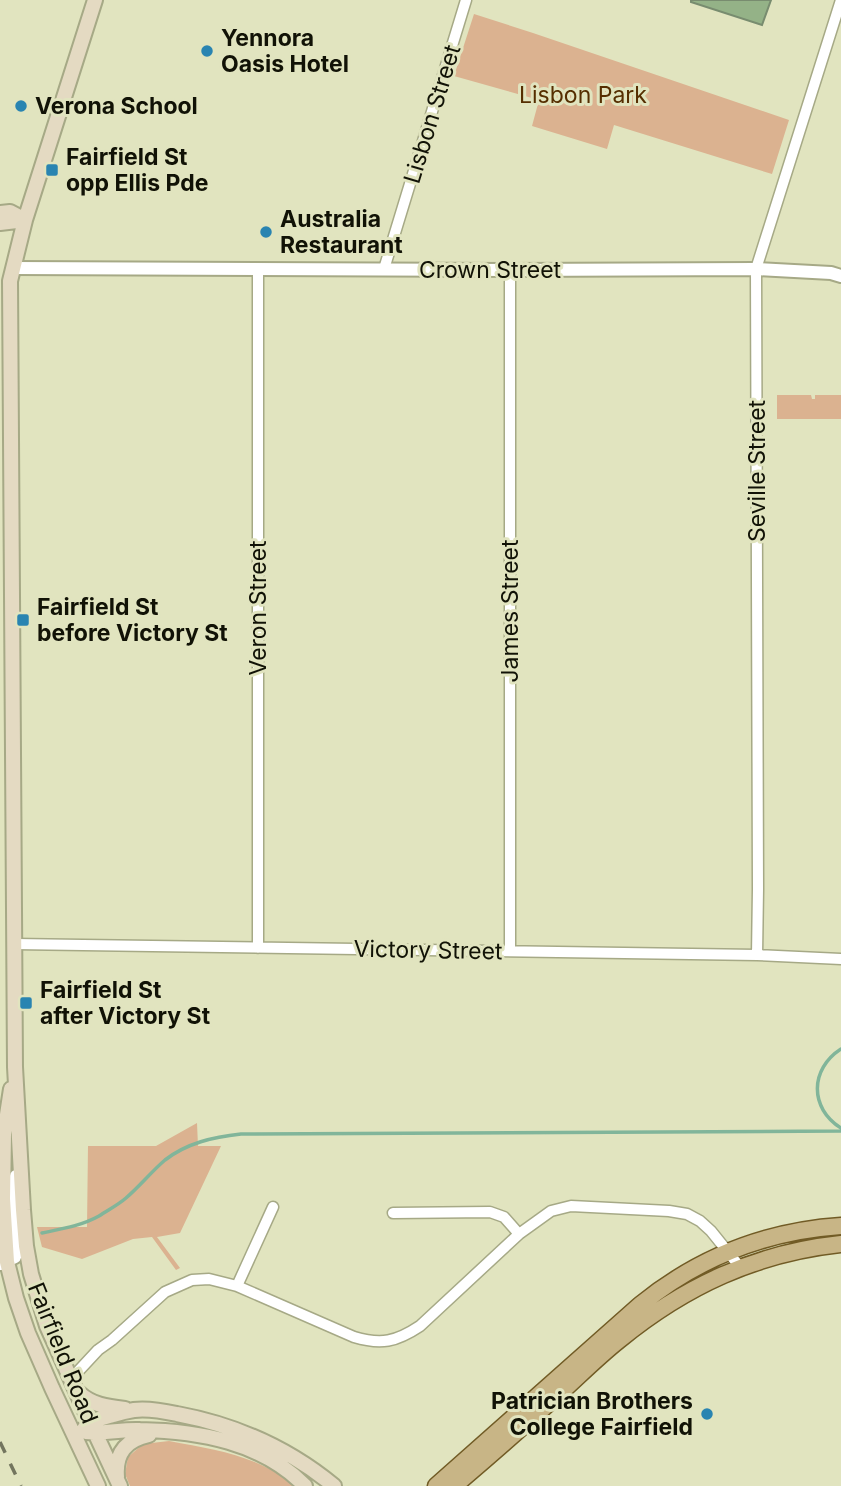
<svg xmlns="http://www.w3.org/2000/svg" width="841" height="1486" font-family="Inter,sans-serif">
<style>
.green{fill:#dbb290}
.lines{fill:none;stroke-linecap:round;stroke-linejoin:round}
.stream{stroke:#81b59a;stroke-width:3.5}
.building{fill:#94b287;stroke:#788c6f;stroke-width:2}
.minor-casing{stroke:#a6a986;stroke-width:13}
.tertiary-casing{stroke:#a6a986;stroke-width:16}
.secondary-casing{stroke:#a6a986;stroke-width:18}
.primary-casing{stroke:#715b25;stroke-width:19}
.minor{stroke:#fff;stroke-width:10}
.tertiary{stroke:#fff;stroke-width:12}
.secondary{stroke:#e4dac2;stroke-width:14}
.primary{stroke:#c8b586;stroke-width:16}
.rail{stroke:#73755e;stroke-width:3.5;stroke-dasharray:12 12;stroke-linecap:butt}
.poi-dot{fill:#2984b1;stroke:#e1e4bf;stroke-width:2.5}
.labels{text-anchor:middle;stroke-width:6;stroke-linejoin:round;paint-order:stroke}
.poi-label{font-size:23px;font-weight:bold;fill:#111206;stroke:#e1e4bf;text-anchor:start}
.park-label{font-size:23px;fill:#552e01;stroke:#e1e4bf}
.street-label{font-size:23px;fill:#111206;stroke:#e1e4bf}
</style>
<rect width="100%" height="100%" fill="#e1e4bf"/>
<path class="green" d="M474 14 533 33 789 120 772 174 614 125 607 149 532 126 539 100 454 76Z
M777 395H811L812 399H815V395H841V419H777Z
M197 1123 198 1146H221L180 1233 157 1237 180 1268 176 1270 152 1237 133 1239 82 1259 42 1247 37 1227H87L88 1146H156Z
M169 1441C216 1450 257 1455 295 1486H130L125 1474 128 1457 143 1444Z"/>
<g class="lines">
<path class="stream" d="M841 1049C810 1069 809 1108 841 1128
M42 1233C61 1229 81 1226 99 1216 108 1210 118 1205 126 1198 140 1186 151 1172 165 1160 187 1143 213 1137 241 1134L841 1131"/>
</g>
<path class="building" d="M691 0H771L762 25 691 2Z"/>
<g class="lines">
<g class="minor-casing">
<path id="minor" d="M384 269 466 0
M14 944 757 955 841 959
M258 948V269
M510 951V270
M757 955 758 889 756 269 841 0
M393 1213 490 1212 504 1217 519 1234
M237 1286 273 1207
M71 1379 98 1350 112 1340 165 1292 192 1280 209 1279 237 1286 354 1337C381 1345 396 1342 420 1326L519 1234 551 1211 571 1206 669 1211 687 1214 700 1221 711 1231 740 1267"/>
</g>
<g class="tertiary-casing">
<path id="tertiary" d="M13 268 510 270 756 269 831 273 841 276
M0 1264 15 1257 18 1240 15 1200 16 1176"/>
</g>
<g class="secondary-casing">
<path id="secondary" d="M95 0 25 220 10 281 15 1067 23 1210 26 1246 31 1274 47 1326 90 1422 120 1486
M0 213 10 212 25 220
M0 223 25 220
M11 1089 4 1134 3 1199 7 1262 16 1298 28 1333 52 1388 98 1486
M79 1393C92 1405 107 1407 125 1409
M84 1429C91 1420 102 1418 113 1415 119 1413 127 1411 134 1410 148 1408 163 1411 177 1414 236 1425 288 1448 334 1486
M86 1432C103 1434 122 1429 140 1430 199 1431 262 1442 305 1486
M117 1477C115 1453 126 1440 149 1435"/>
</g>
<g class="primary-casing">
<path id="primary" d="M436 1486 640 1305C699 1257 766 1231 841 1226
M454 1486C487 1458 519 1430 551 1401 574 1381 595 1359 619 1340 685 1286 756 1253 841 1244"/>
</g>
<use href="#minor" class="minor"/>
<use href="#tertiary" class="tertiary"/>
<use href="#secondary" class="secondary"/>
<use href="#primary" class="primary"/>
<path class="rail" d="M0 1442 21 1486"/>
</g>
<g class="poi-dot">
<circle cx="207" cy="51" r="7"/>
<circle cx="21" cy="106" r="7"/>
<rect x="45" y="163" width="14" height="14" rx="3.5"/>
<circle cx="266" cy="232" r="7"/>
<rect x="16" y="613" width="14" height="14" rx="3.5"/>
<rect x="19" y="996" width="14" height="14" rx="3.5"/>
<circle cx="707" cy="1414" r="7"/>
</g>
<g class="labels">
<g class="poi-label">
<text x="221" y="46">Yennora<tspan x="221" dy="26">Oasis Hotel</tspan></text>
<text x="35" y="114">Verona School</text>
<text x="66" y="165">Fairfield St<tspan x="66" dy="26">opp Ellis Pde</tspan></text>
<text x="280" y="227">Australia<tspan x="280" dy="26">Restaurant</tspan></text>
<text x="37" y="615">Fairfield St<tspan x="37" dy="26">before Victory St</tspan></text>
<text x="40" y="998">Fairfield St<tspan x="40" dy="26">after Victory St</tspan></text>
<text x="693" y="1409" text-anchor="end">Patrician Brothers<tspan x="693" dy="26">College Fairfield</tspan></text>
</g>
<g class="park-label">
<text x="583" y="103">Lisbon Park</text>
</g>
<g class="street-label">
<text transform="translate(432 114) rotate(-73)" y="8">Lisbon Street</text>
<text x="490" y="278">Crown Street</text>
<text transform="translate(757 471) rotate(-90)" y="8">Seville Street</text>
<text transform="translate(258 608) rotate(-90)" y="8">Veron Street</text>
<text transform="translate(510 611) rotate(-90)" y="8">James Street</text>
<text transform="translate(428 950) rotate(1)" y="8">Victory Street</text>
<text transform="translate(63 1353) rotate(68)" y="8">Fairfield Road</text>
</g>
</g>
</svg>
